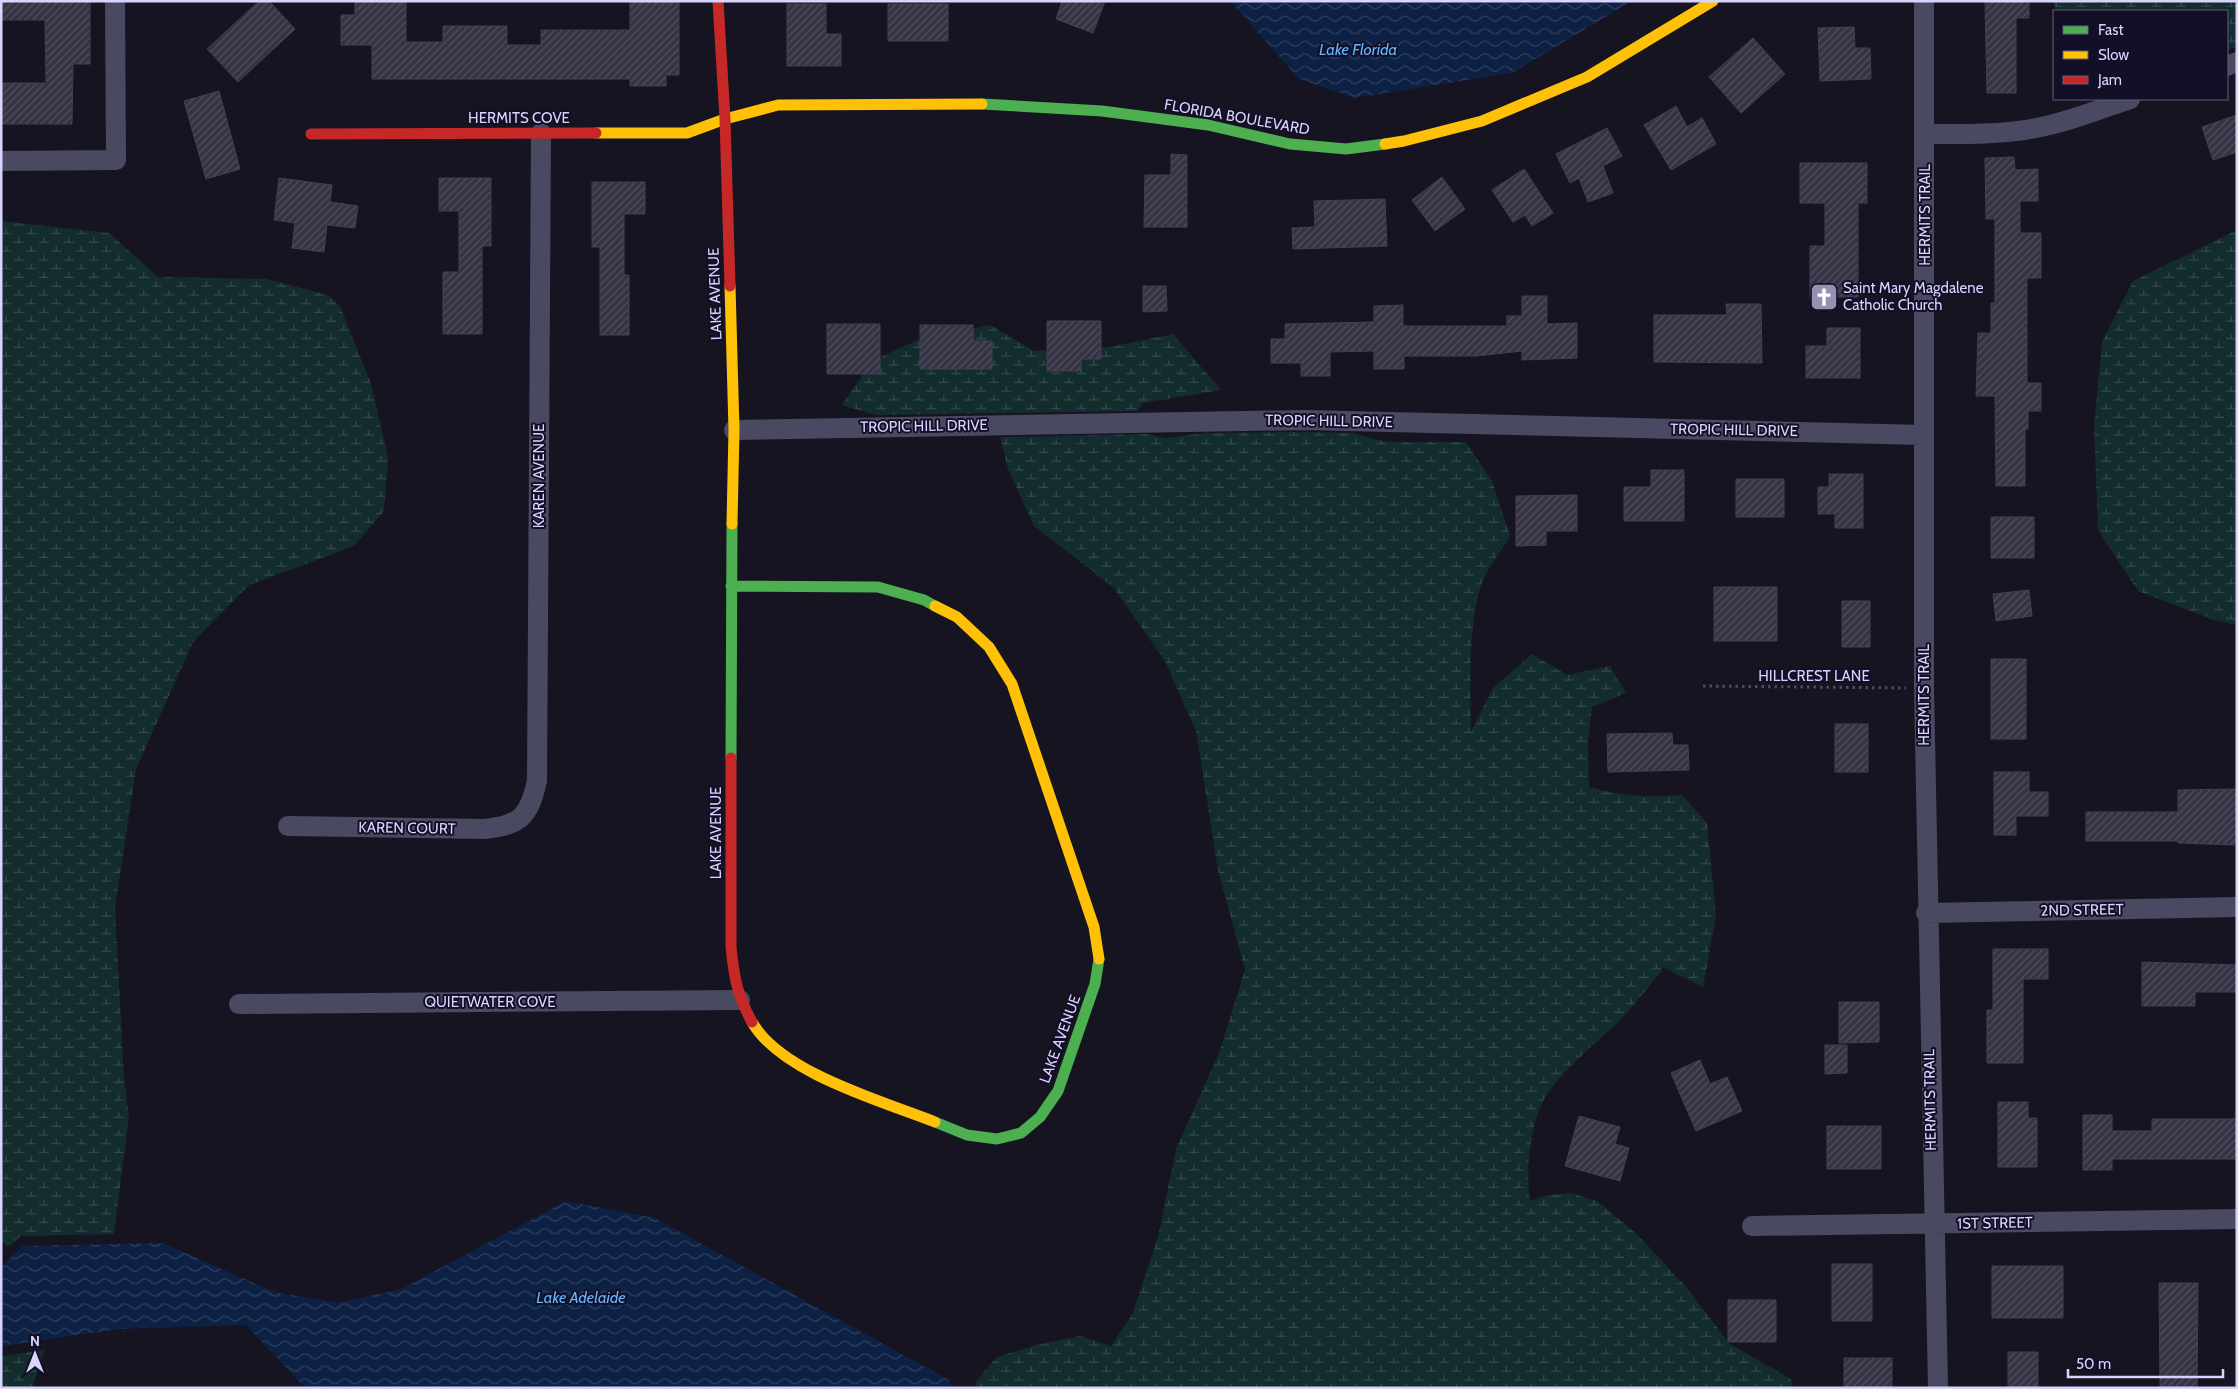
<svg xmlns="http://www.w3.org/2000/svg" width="2238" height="1389" font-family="Cabin,sans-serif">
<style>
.wetland{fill:url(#wetland-marsh)}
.water{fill:url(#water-waves)}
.building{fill:url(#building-hatch);stroke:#433f54}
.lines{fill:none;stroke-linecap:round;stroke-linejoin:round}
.path{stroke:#44505f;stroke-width:3;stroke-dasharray:2.5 4;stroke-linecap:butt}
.street{stroke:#4a4962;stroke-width:20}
.fast{stroke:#4caf50;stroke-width:11}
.slow{stroke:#ffc107;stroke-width:11}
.jam{stroke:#c62828;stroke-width:11}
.labels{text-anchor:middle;stroke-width:4;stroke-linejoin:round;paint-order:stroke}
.street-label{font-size:15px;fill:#d9d4ff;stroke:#130f26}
.poi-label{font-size:15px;fill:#d9d4ff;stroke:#130f26;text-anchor:start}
.water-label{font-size:16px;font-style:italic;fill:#62b6ff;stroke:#130f26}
</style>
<defs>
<pattern id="wetland-marsh" width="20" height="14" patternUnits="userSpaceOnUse" patternTransform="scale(1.25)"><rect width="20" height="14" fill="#132c2d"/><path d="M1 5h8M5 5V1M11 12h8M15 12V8" fill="none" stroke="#354a4c"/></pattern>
<pattern id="water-waves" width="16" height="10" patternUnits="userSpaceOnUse" patternTransform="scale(1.25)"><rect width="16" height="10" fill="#0d2144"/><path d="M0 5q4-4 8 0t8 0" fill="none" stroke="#304060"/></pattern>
<pattern id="building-hatch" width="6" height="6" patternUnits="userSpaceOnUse" patternTransform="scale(1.25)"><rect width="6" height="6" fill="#343243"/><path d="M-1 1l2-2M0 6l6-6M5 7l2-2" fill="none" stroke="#514f5f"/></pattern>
</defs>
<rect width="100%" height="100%" fill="#161421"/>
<path class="wetland" d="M2052 1H2237V47L2227 50V11H2057Z
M1 221 109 233 158 277 267 279 328 295 340 306 371 384 388 458 384 511 354 546 249 585 193 642 136 769 115 908 124 1078 129 1116 114 1234 21 1236 9 1246 1 1242Z
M2237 230V625L2217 621 2138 591 2098 530 2094 425 2102 342 2133 281Z
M990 325 1034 351 1108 347 1173 334 1221 390 1143 403 1138 411 876 415 842 405 872 361 920 339Z
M1306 432 1352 433 1387 442H1466L1492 481 1510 536C1502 550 1491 564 1484 578 1467 616 1471 689 1471 731L1493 688 1532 654 1567 675 1610 666 1626 693 1592 707 1588 740 1589 787C1624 796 1646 798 1682 795L1707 823 1716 915 1703 987 1662 967 1661 972C1648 988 1635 1004 1621 1019 1595 1046 1550 1077 1538 1113 1529 1140 1526 1173 1530 1201L1549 1195 1571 1193 1597 1201 1638 1235 1686 1287 1730 1344 1791 1379 1793 1388H977L976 1381 997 1357 1036 1345 1080 1336 1111 1346 1132 1315 1158 1237 1176 1149 1219 1053 1245 970 1218 870 1196 731 1165 661 1113 587 1034 526 1008 469 1000 437 1147 434 1165 438 1206 433Z
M45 1350 32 1388H1V1356Z"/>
<path class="water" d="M1230 1H1632L1512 73 1354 98 1299 79Z
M566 1201 655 1218 949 1380 953 1388H305L246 1325 121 1329 1 1346V1268L22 1246 163 1243 274 1292 338 1303 401 1289Z"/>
<path class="building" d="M1 1H90V64H73L72 124H1V83H46L45 20H1Z
M259 1H269L295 29 238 82 207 49Z
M355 1H406V42H443V26H507V45H541V30H630V1H679V75H666V86H630V79H372V45H341V15H355Z
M1062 1H1105L1093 33 1056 19Z
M1985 1H2029V18H2016V93H1987Z
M787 4H826V34H841V66H787Z
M888 4H948V41H888Z
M1854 27 1855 48H1870L1871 79 1820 81 1818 28Z
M1753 38 1785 74 1741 113 1709 77Z
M219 91 240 169 206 179 184 101Z
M1676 106 1687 127 1702 118 1716 144 1671 170 1644 125Z
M2237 115V152L2213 160 2202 127Z
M1607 128 1622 156 1603 166 1613 193 1588 202 1579 178 1570 183 1556 154Z
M1171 154 1187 155V227H1144L1145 175H1171Z
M2014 157 2015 170 2038 169V201H2020V233H2041V278H2027V383H2041V411H2028V429H2025V486H1996L1995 396H1976L1978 333H1991V303H1995V219H1986L1985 158Z
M1800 163H1867V203H1858V297H1810V246H1825V203H1800Z
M1524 169 1553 213 1532 226 1525 215 1513 222 1492 190Z
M1442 177 1465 209 1435 231 1412 200Z
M279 178 332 185 330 202 358 206 355 228 327 225 324 252 292 248 295 223 274 220Z
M439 178H491V246H482V334H443V272H459V211H439Z
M592 182H645V214H624V275H629V335H600V247H592Z
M1385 199 1387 246 1293 249 1292 228 1315 227 1314 201Z
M1143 286H1166L1167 311 1143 312Z
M1522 296H1547V324L1577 323V358L1522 360V351L1476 356H1404V369H1374V351L1330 352V376H1301V363H1271V339H1285V324L1374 322V306L1403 305V326H1507V316H1522Z
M1726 304H1761L1762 363 1654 362V315H1727Z
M1047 321H1101V359H1081V371H1047Z
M827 324H880V374H827Z
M920 325H973V341H992V369H920Z
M1827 328H1860V378H1806V346H1827Z
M1651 470H1684V521H1624V487H1651Z
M1829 474H1863V528H1835V514H1818V487H1829Z
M1736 479H1784V517H1736Z
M1577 495V531H1546V545L1516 546V496Z
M1991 517H2034V558H1991Z
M1714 587H1777V641H1714Z
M2029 590 2032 616 1996 621 1993 594Z
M1842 601H1870V647H1842Z
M1991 659H2026V739H1991Z
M1835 724H1868V772H1835Z
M1672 733 1673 745H1688L1689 770 1608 772 1607 734Z
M1994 772H2029V792H2048V816H2016V835H1994Z
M2237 789V845L2178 843V841H2086V812H2178V790Z
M1993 949H2048V979H2023V1063H1987V1010H1993Z
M2142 962 2237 965V992H2195V1006H2142Z
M1839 1002H1879V1042L1839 1043Z
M1825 1045H1847V1073L1825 1074Z
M1700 1060 1710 1084 1727 1077 1742 1111 1696 1131 1671 1073Z
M1998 1102H2028V1118H2037V1167H1998Z
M2083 1115H2112V1131H2152V1119H2237V1159H2112V1170H2083Z
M1579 1116 1620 1127 1615 1144 1629 1148 1620 1181 1565 1166Z
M1827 1126H1881V1169H1827Z
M1832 1264H1872V1321H1832Z
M1992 1266H2063V1318H1992Z
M2159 1283H2198L2197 1388H2160Z
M1728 1300H1776V1342H1728Z
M2008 1352H2038V1388H2008Z
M1844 1358H1892V1388H1844Z"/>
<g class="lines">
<path class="path" d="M1703 686 1906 688"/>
<path class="street" d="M1924 1V688L1938 1388
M2227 66 2237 62
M1925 134C1960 134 1996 135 2031 129 2065 123 2098 110 2130 99
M1 161 116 160 115 1
M734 430 1306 420 1924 435
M288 826 485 829C521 825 529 816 537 781L541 133
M1926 913 2237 907
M239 1004 740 1000
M1752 1226 2237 1219"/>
<path class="fast" d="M982 104 1102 111 1208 125 1290 144 1346 149 1385 144
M731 586 878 587 924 600 935 606
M731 758 732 524
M935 1122 967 1135 997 1139 1021 1133 1040 1117 1058 1091 1095 984 1099 959"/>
<path class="slow" d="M596 133H687L725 119 778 105 982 104
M1385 144 1404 141 1482 121 1587 77 1713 1
M730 286 734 430 732 524
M935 606 957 617 989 647 1012 684 1094 927 1099 959
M752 1022C781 1073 882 1101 935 1122"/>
<path class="jam" d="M718 1 725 119 730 286
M311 134 596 133
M731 758V947C734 977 737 995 752 1022"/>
</g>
<defs>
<g id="church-square" transform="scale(1.4375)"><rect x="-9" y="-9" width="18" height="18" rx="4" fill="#9591b1" stroke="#130f26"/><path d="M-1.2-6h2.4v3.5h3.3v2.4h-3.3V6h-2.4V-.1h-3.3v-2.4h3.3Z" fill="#fff"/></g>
</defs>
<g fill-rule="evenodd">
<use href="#church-square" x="1824" y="297"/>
</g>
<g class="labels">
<g class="street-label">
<text transform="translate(1237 117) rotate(10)" y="5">FLORIDA BOULEVARD</text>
<text x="519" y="123">HERMITS COVE</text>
<text transform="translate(1925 215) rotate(-90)" y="5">HERMITS TRAIL</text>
<text transform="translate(715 294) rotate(-92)" y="5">LAKE AVENUE</text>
<text transform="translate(1329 421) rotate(1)" y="5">TROPIC HILL DRIVE</text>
<text transform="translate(924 426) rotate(-1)" y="5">TROPIC HILL DRIVE</text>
<text transform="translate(1734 430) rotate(1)" y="5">TROPIC HILL DRIVE</text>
<text transform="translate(539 476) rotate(-90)" y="5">KAREN AVENUE</text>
<text x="1814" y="681">HILLCREST LANE</text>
<text transform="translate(1924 695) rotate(-90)" y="5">HERMITS TRAIL</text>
<text transform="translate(407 828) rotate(1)" y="5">KAREN COURT</text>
<text transform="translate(716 833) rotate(-90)" y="5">LAKE AVENUE</text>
<text transform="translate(2082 910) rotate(-1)" y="5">2ND STREET</text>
<text x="490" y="1007">QUIETWATER COVE</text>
<text transform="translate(1060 1039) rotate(-70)" y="5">LAKE AVENUE</text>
<text transform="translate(1930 1100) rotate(-91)" y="5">HERMITS TRAIL</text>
<text transform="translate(1995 1223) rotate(-1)" y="5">1ST STREET</text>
</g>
<g class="poi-label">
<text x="1843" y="293">Saint Mary Magdalene<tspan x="1843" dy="17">Catholic Church</tspan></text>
</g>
<g class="water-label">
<text x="1358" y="55">Lake Florida</text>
<text x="581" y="1303">Lake Adelaide</text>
</g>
</g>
<rect width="2238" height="1389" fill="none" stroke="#d9d4ff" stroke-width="5"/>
<rect x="2053" y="10" width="175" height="90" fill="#130f26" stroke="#625e7d"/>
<rect x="2063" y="26" width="25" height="8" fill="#4caf50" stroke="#625e7d"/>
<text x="2098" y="35" font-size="15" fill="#d9d4ff">Fast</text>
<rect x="2063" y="51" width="25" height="8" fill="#ffc107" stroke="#625e7d"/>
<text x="2098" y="60" font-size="15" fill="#d9d4ff">Slow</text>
<rect x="2063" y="76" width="25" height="8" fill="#c62828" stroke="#625e7d"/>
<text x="2098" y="85" font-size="15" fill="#d9d4ff">Jam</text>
<g transform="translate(35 1354)" stroke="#130f26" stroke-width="4" paint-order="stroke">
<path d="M0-4L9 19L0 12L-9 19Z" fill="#d9d4ff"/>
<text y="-8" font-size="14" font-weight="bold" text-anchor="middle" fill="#d9d4ff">N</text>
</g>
<path d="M2068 1369v8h155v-8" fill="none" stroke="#d9d4ff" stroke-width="2.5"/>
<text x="2076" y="1369" font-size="15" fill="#d9d4ff" stroke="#130f26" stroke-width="4" paint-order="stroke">50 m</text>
</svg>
